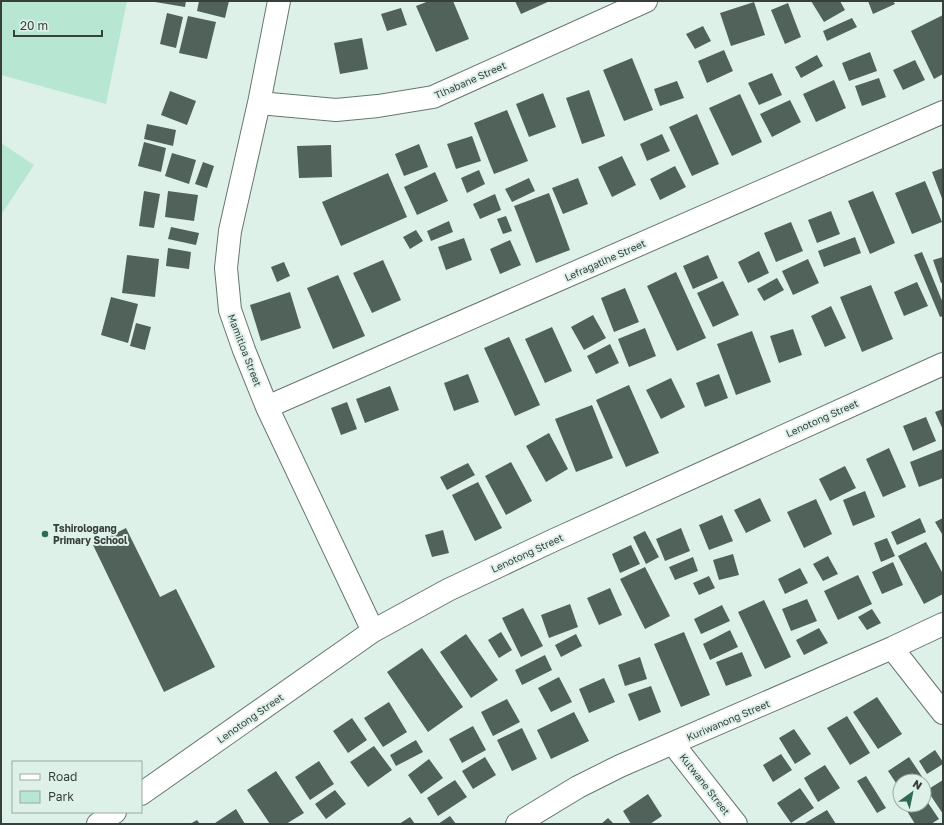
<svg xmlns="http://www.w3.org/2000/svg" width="944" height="825" font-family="'Golos Text',sans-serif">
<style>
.green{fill:#b7e6d3}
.building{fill:#51625b}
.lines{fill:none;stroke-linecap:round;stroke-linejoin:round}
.minor-casing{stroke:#667770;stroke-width:24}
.minor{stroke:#fff;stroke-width:22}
.poi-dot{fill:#2e6b57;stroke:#def1e9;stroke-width:1.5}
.labels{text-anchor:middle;stroke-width:4;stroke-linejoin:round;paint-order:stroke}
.street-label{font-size:10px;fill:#373f3c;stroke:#def1e9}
.poi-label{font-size:10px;font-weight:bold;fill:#373f3c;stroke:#def1e9;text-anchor:start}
</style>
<rect width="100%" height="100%" fill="#def1e9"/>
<path class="green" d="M1 1H127L106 104 1 75Z
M1 143 34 165 1 215Z"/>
<path class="building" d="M155 1H186L185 7 155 2Z
M199 1H229L225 18 197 11Z
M429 1H453L469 39 436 52 416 6Z
M515 1H550L521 14Z
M811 1H840L845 10 824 22Z
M868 1H893L895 4 873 14Z
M754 2 765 35 731 46 720 13Z
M788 3 801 37 785 44 771 10Z
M401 8 407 25 387 31 381 14Z
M167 13 183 17 176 48 160 44Z
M943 15V74L934 79 911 31Z
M188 16 216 22 207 59 179 53Z
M852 18 857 27 827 41 823 31Z
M703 26 711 41 695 49 686 34Z
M362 38 368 69 340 74 334 43Z
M724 50 733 71 707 83 698 61Z
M870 52 877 71 849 81 842 63Z
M817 55 823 66 801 78 795 67Z
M632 58 653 110 624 121 603 70Z
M915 60 925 80 903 90 893 70Z
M772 73 782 95 759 105 748 83Z
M879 78 886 97 862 106 855 86Z
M834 80 846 108 816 122 803 94Z
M677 81 684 98 660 106 654 89Z
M589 90 605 136 582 144 566 98Z
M170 91 196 101 187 125 161 115Z
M543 93 556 127 529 137 516 104Z
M740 94 762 142 732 156 709 108Z
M790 100 801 122 772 137 760 114Z
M507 110 528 161 494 174 474 123Z
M697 114 719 164 692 176 669 127Z
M147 124 176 130 173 146 144 139Z
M662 134 670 151 647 161 640 144Z
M472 136 481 161 456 169 447 144Z
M144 142 166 148 161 172 138 166Z
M419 144 428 167 404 176 395 154Z
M331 145 332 177 299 178 297 146Z
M172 153 196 160 189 184 165 176Z
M622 156 636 185 612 197 598 167Z
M203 162 214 166 207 188 195 184Z
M675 166 686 187 660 200 650 179Z
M943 168V201L932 172Z
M479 170 485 184 467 193 461 178Z
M435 172 448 201 417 215 404 187Z
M388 173 407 217 341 246 322 202Z
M529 178 535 191 512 202 505 189Z
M578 178 588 204 563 214 552 188Z
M925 181 942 222 912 234 895 193Z
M144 191 160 194 154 228 139 226Z
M168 191 198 195 194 221 165 217Z
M873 191 895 243 870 254 848 201Z
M549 193 570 250 536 263 514 206Z
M495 194 501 210 480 219 473 204Z
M831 211 840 234 817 243 808 220Z
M506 216 512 231 503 234 497 219Z
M449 221 453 232 431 241 427 231Z
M791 222 803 251 776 262 764 233Z
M171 227 199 233 196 245 168 239Z
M416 230 423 241 410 249 403 237Z
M855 237 861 253 824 267 818 251Z
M464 238 472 260 446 270 438 247Z
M510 240 521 265 500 274 490 249Z
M168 248 191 252 189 269 166 266Z
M759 251 769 273 748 283 738 262Z
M922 252 943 303V316L940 317 914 255Z
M127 255 159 259 155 297 122 293Z
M708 255 718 278 693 289 683 266Z
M943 257V283H941L933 260Z
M808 259 819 283 793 295 782 271Z
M383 260 401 300 372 313 353 273Z
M284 262 290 276 277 282 271 267Z
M676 272 706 338 677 351 647 286Z
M338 275 365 336 333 349 307 288Z
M777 278 784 290 764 301 757 289Z
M723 281 739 315 713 327 697 293Z
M917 282 928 306 904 316 894 292Z
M871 285 893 339 862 352 840 297Z
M625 288 639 322 614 332 601 298Z
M290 292 301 328 261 341 250 305Z
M111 297 138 304 128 343 101 335Z
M831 306 846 338 825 347 811 316Z
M593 315 606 338 584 350 571 327Z
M136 323 151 327 145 350 130 346Z
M552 327 572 371 545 383 525 339Z
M645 328 656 356 629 367 618 339Z
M793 329 802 355 779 363 770 336Z
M752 331 771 382 736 395 717 344Z
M509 337 540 405 515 416 484 348Z
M610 344 619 363 596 374 587 356Z
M468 374 479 402 454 411 444 383Z
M719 374 728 398 705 407 696 383Z
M671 378 685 407 661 419 646 390Z
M629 385 659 453 626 467 596 400Z
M390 386 399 410 365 423 356 399Z
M347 402 357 429 341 435 331 408Z
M592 405 613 458 576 472 555 419Z
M943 409V430L935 412Z
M926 417 936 441 913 451 903 426Z
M549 433 568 469 546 482 526 446Z
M889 448 906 487 883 497 866 459Z
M943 449V478L919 487 910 462Z
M511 462 532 501 506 515 485 476Z
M468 463 475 475 447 490 440 477Z
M845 466 856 488 830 501 819 479Z
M478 482 502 528 475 541 452 495Z
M865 491 875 517 853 526 843 500Z
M760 498 771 521 746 533 734 510Z
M816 499 832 534 804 548 787 512Z
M722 515 733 541 709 550 699 525Z
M920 518 926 532 897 545 891 532Z
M943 518V533L942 534 935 522Z
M126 528 160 597 176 589 215 667 164 692 93 545Z
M681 528 690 551 665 561 656 539Z
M443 530 449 553 432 557 425 535Z
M645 531 659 557 646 564 633 537Z
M887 538 895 556 881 562 874 543Z
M926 542 943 574V594L924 604 898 556Z
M631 545 640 564 620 573 612 554Z
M733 554 739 575 719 580 713 560Z
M828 556 838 574 823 581 813 564Z
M693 557 698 571 675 580 669 567Z
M893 562 903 585 882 594 872 572Z
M645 567 670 616 645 629 620 579Z
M800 568 808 583 785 594 778 579Z
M858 575 872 604 838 620 824 591Z
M709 576 715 588 699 595 693 583Z
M610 588 622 615 599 625 587 598Z
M807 599 817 621 791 631 782 609Z
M764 600 791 657 765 669 738 612Z
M570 604 578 627 549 638 541 615Z
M722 605 730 621 701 634 694 619Z
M523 608 543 646 521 657 502 618Z
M872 609 881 623 867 630 858 617Z
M819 628 828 643 804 655 796 640Z
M730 630 738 647 710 660 703 644Z
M501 632 512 650 499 658 488 640Z
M684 632 710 695 681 707 654 644Z
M466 634 498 680 471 698 440 652Z
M576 634 582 646 561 657 555 645Z
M422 648 463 707 428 732 387 672Z
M742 652 752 676 726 686 716 662Z
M545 655 552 670 522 685 515 670Z
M640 657 647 679 625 686 618 665Z
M559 677 572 702 551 712 538 688Z
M604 678 615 702 589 713 579 689Z
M651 686 661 712 639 721 628 694Z
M877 697 902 734 878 749 853 712Z
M507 699 520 722 493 736 481 712Z
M389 702 407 732 383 747 364 718Z
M574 712 589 741 551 759 537 730Z
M847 716 870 753 850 765 827 728Z
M352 718 367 740 348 753 333 731Z
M473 726 486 750 462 763 449 739Z
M522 728 537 759 512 771 497 740Z
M794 729 811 754 795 764 779 738Z
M416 740 423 752 396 766 390 755Z
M374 746 392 770 368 787 350 762Z
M935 750 943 762V764L927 774 919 761Z
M781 754 792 770 773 782 763 765Z
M485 757 496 775 473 789 462 771Z
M909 757 923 778 918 781H900V789L888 771Z
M429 759 443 778 421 794 408 775Z
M319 761 334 784 310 800 295 777Z
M825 765 840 788 818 802 804 778Z
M276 771 304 813 286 824H270L247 790Z
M866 776 886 808 877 813 857 781Z
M455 780 467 797 438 816 427 798Z
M943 780V814L927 790Z
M800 788 814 808 791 823 777 803Z
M335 790 346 804 326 819 315 804Z
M648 794 662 816 650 824H631L623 811Z
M924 797 939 819 931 824H915L904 806 906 805H924Z
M236 809 245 824H216L215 823Z
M827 810 836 824H806L805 823Z
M450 816 456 824H438Z
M410 817 415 824H399Z
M608 818 614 824H601Z
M197 820 200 824H190Z"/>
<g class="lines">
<g class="minor-casing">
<path id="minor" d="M279 1 259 103 230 231 226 268 230 310 244 350 267 407 373 631
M259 103 336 110 378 106 433 97 646 1
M267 407 943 112
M892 648 943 713
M673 744 736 824
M141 794 373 631 448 590 554 540 943 364
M98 824 115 812
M517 824 578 787 620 766 892 648 943 624"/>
</g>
<use href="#minor" class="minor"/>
</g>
<circle class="poi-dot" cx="45" cy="534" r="4"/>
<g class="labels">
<g class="street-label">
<text transform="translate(470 80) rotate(-24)" y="4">Tlhabane Street</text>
<text transform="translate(605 260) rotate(-24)" y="4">Lefragatlhe Street</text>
<text transform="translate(245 350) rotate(69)" y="4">Mamitloa Street</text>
<text transform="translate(822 418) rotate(-24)" y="4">Lenotong Street</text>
<text transform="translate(527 553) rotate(-25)" y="4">Lenotong Street</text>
<text transform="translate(250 718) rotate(-35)" y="4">Lenotong Street</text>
<text transform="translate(728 720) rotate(-23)" y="4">Kuriwanong Street</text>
<text transform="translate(705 784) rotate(52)" y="4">Kutwane Street</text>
</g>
<g class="poi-label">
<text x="53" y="532">Tshirologang<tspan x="53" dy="12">Primary School</tspan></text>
</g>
</g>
<rect width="944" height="825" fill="none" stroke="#373f3c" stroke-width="4"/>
<rect x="12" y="761" width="130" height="52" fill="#def1e9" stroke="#9baaa4"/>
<rect x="20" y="774" width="20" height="6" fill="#ffffff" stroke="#9baaa4"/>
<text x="48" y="781" font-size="12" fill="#373f3c">Road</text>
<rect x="20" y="791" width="20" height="12" fill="#b7e6d3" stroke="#9baaa4"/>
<text x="48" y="801" font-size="12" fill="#373f3c">Park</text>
<g transform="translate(912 793) rotate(33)"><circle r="19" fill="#def1e9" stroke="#9baaa4"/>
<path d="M0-3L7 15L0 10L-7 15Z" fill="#2e6b57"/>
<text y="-6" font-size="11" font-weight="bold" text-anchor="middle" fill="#373f3c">N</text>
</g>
<path d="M14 30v6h88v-6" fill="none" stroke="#373f3c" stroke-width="2"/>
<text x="20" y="30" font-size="12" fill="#373f3c" stroke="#def1e9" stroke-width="3" paint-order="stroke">20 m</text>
</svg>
